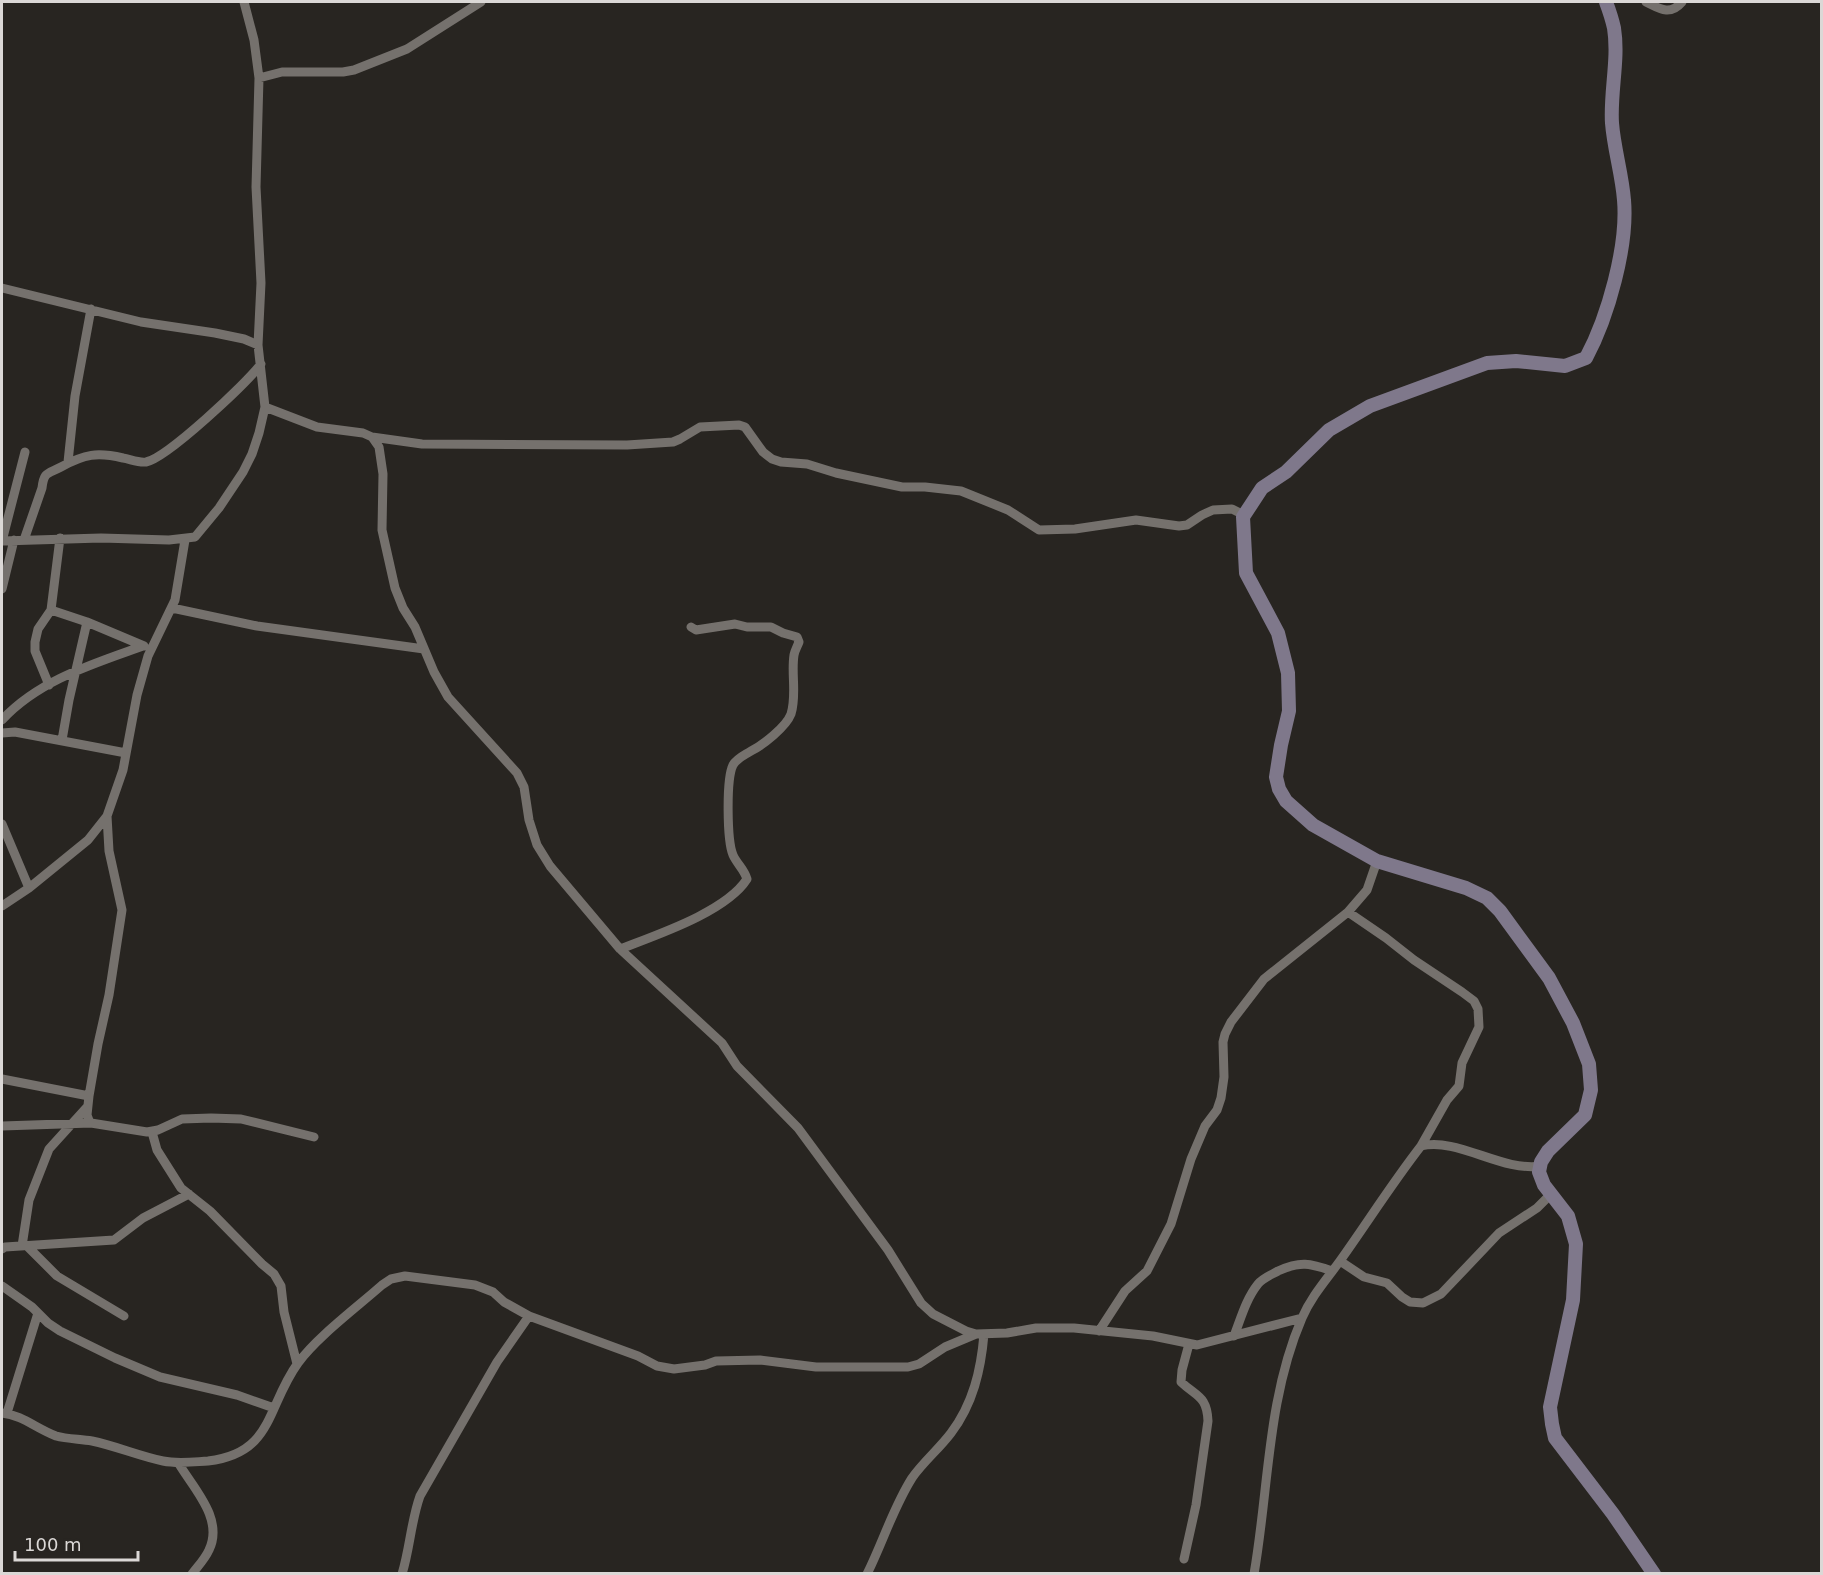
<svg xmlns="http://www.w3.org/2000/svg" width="1823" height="1575" font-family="'DejaVu Sans',sans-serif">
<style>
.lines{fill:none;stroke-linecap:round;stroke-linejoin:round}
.street{stroke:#75716d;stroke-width:9}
.secondary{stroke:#7f788b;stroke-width:14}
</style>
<rect width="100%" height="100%" fill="#282521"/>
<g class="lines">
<path class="street" d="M1646 2C1660 9 1670 16 1682 2
M259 78 282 72H343L354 70 407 49 481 2
M2 288 141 322 215 333 244 339 258 345
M265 407 317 427 363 433 372 437 379 447 383 474 382 530 395 588 403 608 415 627 434 672 448 697 517 773 524 787 529 820 537 845 550 866 620 949 722 1043 737 1066 798 1128 888 1250 921 1303 933 1314 966 1331 976 1334 1007 1333 1036 1328H1074L1153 1336 1197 1345 1302 1318
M372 437 422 444 627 445 673 442 680 439 700 427 739 425 745 427 763 452 772 459 781 462 807 464 836 473 902 487H925L961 491 1008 510 1039 530 1075 529 1136 520 1179 526 1187 525 1202 515 1213 510 1232 509 1240 513 1243 517
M25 452 2 541 101 538 169 540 195 537 219 508 243 472 252 454 259 433 265 407 258 345 261 283 256 187 259 78 254 40 244 2
M68 462 75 396 91 309
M24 540 42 488C44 471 48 474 61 467 85 454 97 452 123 458 130 459 138 463 146 462 167 458 247 383 261 364
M2 589 14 540
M172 608 257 626 424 649
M51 610 87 622 144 646
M49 685 35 651V642L38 629 51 610 60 538
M2 720C39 680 93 664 143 646
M2 733 15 732 126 753
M62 740 69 700 87 622
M2 824 29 888
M2 906 29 888 88 840 107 816 123 770 137 695 148 656 175 600 185 540
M1348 912 1386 938 1414 960 1462 992 1474 1001 1478 1009 1479 1027 1462 1063 1459 1086 1447 1100 1421 1146
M620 949C656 935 726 912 747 879 744 869 737 864 733 855 727 841 726 779 733 765 737 758 745 755 751 751 763 745 786 727 791 714 797 695 791 674 794 655 795 650 797 647 799 642L797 637 783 633 771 627H747L735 624 696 630 691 627
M2 1079 89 1096
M90 1123 87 1115 89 1096 98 1044 109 995 122 910 109 851 107 816
M2 1126 91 1123 147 1132 158 1130 182 1119 211 1118 241 1119 314 1137
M152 1132 157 1150 181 1188 210 1211 262 1264 274 1274 281 1286 284 1312 297 1364
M22 1246 29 1200 49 1149 88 1106
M27 1246 57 1276 124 1316
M2 1249 5 1247 114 1240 143 1218 189 1194
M1340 1261 1364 1277 1387 1283 1402 1297 1410 1302 1423 1303 1441 1294 1499 1233 1537 1208 1551 1194
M2 1286 32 1307 48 1323 60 1331 115 1358 160 1377 237 1395 274 1408
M1099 1331 1125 1291 1147 1271 1171 1224 1191 1159 1205 1126 1217 1110 1221 1098 1224 1077 1223 1042 1225 1034 1231 1022 1264 979 1348 912 1367 890 1377 861
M1234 1336C1241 1318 1246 1299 1258 1284 1263 1278 1271 1275 1278 1271 1300 1261 1310 1263 1332 1271
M2 1413C22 1415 37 1429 56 1436 67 1439 80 1439 92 1441 116 1446 139 1456 163 1461 178 1464 192 1462 208 1461 274 1453 266 1407 298 1363 317 1337 356 1308 382 1285L391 1279 405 1276 475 1285 493 1292 504 1302 529 1316 638 1356 657 1366 674 1369 705 1365 716 1361 760 1360 816 1367H908L919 1364 945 1347 976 1334
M7 1413 38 1313
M179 1464C194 1489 224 1519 209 1550 205 1559 198 1566 192 1574
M1184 1559 1196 1505 1208 1421C1207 1396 1197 1397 1181 1382L1182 1370 1189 1344
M402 1574C410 1548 411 1521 420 1496L497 1362 529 1316
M867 1574C883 1542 893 1508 912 1478 923 1462 939 1449 951 1433 973 1404 981 1370 984 1334
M1254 1574C1269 1488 1267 1399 1302 1318 1312 1295 1328 1278 1342 1258 1369 1220 1393 1182 1421 1146 1458 1137 1501 1172 1541 1166"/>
<path class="secondary" d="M1606 2C1609 10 1612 19 1614 28 1619 59 1610 92 1612 123 1614 149 1622 174 1624 200 1628 246 1608 317 1586 358L1565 366 1516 361 1487 363 1370 406 1329 430 1286 472 1262 488 1243 517 1246 573 1278 633 1288 673 1289 711 1281 745 1276 777 1279 789 1286 801 1313 825 1377 861 1466 888 1487 898 1500 911 1549 978 1573 1023 1589 1064 1591 1090 1585 1115 1548 1151 1541 1162 1539 1172 1544 1185 1568 1216 1576 1244 1573 1300 1550 1407 1552 1424 1555 1438 1613 1514 1654 1574"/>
</g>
<rect width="1823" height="1575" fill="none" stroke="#dbd8d6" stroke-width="6"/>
<path d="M15 1551v9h123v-9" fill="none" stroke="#dbd8d6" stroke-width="3"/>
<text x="24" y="1551" font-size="18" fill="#dbd8d6" stroke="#282521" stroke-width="4.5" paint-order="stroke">100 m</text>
</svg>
